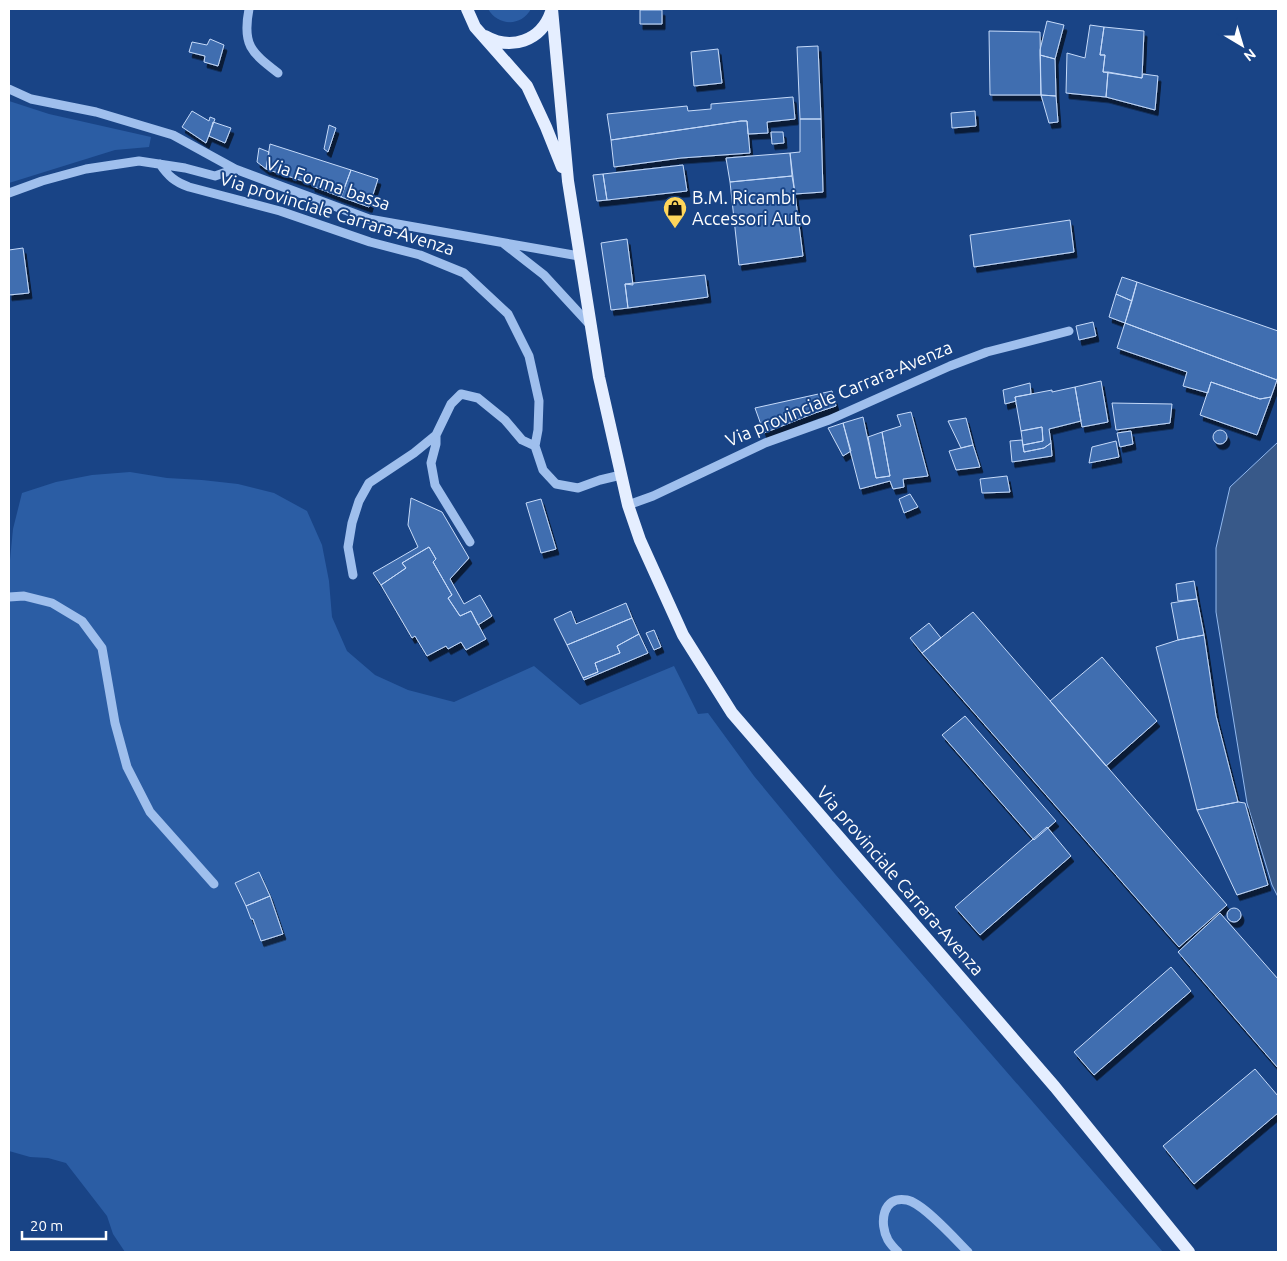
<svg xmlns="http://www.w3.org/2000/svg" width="1287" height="1261" font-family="Ubuntu,sans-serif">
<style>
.green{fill:#2b5da4}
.water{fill:#385989;stroke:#92b9ef}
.building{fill:#416eb0;stroke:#c5daf9;filter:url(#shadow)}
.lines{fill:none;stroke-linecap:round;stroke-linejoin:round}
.minor{stroke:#9fbfed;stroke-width:9}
.major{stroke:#e5eeff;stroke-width:12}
.labels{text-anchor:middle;stroke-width:4;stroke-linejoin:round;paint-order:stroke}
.street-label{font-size:18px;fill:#fff;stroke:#194486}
.poi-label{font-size:18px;fill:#fff;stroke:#194486;text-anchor:start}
</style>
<defs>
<filter id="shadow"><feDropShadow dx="3" dy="5.5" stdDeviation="0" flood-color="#0009"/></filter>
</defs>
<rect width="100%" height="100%" fill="#194486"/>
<path class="green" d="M488 9H531C521 27 498 26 488 9Z
M9 101 49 114 151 137 149 147 115 150 9 183Z
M130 472 167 478 202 480 238 484 274 493 307 511 322 545 329 581 332 617 347 651 375 675 408 690 454 702 534 666 580 705 674 666 698 714 708 713 754 776 835 874 1163 1252H125L113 1234 107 1216 66 1163 48 1158 30 1157 9 1151V570L13 529 22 493 56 482 92 475Z"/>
<path class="water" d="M1278 442V897L1272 885 1247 803 1216 612V548L1230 487Z"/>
<path class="building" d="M640 10H662V24H640Z
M1047 21 1064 25 1055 59 1040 55V50Z
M1090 25 1104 27 1100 55H1105L1103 72H1108L1106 97 1066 93 1067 53 1085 58Z
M1104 27 1144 31 1142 78 1103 72 1105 55H1100Z
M989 31 1040 32 1041 95H990Z
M210 39 224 45 218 66 204 62 205 56 189 52 192 42 207 45Z
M818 46 821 119H800L797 47Z
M718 49 722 83 694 86 691 52Z
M1040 55 1055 59 1056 96 1041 95Z
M1108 72 1142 78 1143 74 1158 76 1155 110 1106 97Z
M1041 95 1056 96 1058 122 1049 123Z
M793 97 795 119 767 122 768 133 748 134 747 121H741L611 140 607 114 687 106 688 111 711 109V104Z
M192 111 209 121 210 117 215 119 206 143 182 127Z
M975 111 976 126 952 128 951 113Z
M800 119H821L823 192 795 194 790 153 800 152Z
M741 121H747L750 153 681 158 614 167 611 140Z
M213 122 231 128 225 143 209 136Z
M329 125 336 128 328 152 324 149Z
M771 132H783L784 143 772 144Z
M270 144 351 170 341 197 312 186V184L266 169Z
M259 148 269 152 266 169 257 162Z
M790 153 792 176 730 182 726 158Z
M683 165 687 191 607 200 603 174Z
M351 170 378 179 369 207 341 197Z
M603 174 607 200 597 201 593 175Z
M792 176 795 194 803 256 739 265 730 182Z
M1070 220 1074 252 974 267 970 235Z
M627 239 633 285 625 284 628 308 611 310 601 243Z
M23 248 29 293 9 295V250Z
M705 275 708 297 628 308 625 284Z
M1122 277 1137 282 1132 301 1116 294Z
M1137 282 1278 331V375L1277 380 1125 323Z
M1116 294 1132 301 1125 323 1109 317Z
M1093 322 1096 336 1079 340 1076 326Z
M1125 323 1277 380 1271 397 1260 399 1211 382 1208 393 1183 386 1187 372 1117 348Z
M1101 381 1108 422 1082 427 1075 387Z
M1211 382 1260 399 1271 397 1257 435 1200 415Z
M1030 383 1031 394 1015 397 1016 401 1005 404 1003 390Z
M1075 387 1081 421 1049 429 1051 443 1044 448 1024 452 1023 445 1043 441 1042 427 1021 431 1015 397 1052 390V392Z
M832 391 836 406 815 413 764 433 755 408Z
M1112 403 1172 404 1170 423 1116 430Z
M911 412 928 476 903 479 904 487 893 489 890 481 860 489 843 423 863 417 876 478 890 476 882 432 901 426 897 415Z
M966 418 973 445 961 448 948 421Z
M843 423 851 451 843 456 828 428Z
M1042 427 1043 441 1023 445 1021 431Z
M1213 437a7 7 0 1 1 14 0a7 7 0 1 1-14 0Z
M1131 431 1133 444 1120 447 1117 433Z
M882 432 890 476 876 478 868 437Z
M1022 440 1024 452 1044 448 1051 443 1052 456 1012 462 1010 441Z
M1116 441 1119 457 1089 463 1092 447Z
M973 445 980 467 956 470 949 451Z
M1007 476 1010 492 982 493 980 479Z
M910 494 918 507 904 513 899 499Z
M411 498 442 512 469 558 450 579 464 604 480 595 492 616 478 625 471 611 460 616 448 598 452 595 433 562 436 559 429 547 402 563 406 568 381 585 373 573 418 547 408 525Z
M541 499 556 549 541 553 526 503Z
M429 547 436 559 433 562 452 595 448 598 460 616 471 611 486 639 466 650 461 642 448 649 446 646 427 656 415 636 412 638 381 585 406 568 402 563Z
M1194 581 1197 599 1178 601 1176 584Z
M1197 599 1204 635 1178 640 1171 603Z
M626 603 632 618 567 645 554 619 571 611 576 624Z
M973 612 1227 905 1179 947 922 653Z
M632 618 639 634 617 646 620 653 595 663 598 672 583 678 567 645Z
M929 623 941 638 922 653 910 638Z
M654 630 661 647 654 650 646 633Z
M639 634 648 653 584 680 583 678 598 672 595 663 620 653 617 646Z
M1204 635 1216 716 1238 802 1197 810 1156 647 1178 640Z
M1102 657 1157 721 1106 766 1050 701Z
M965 716 1056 821 1034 840 942 735Z
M1238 802 1245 803 1268 885 1237 895 1197 810Z
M1047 827 1071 856 980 935 955 907Z
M259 872 270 896 246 906 235 883Z
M270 896 283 934 261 941 253 919H251L246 906Z
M1227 915a7 7 0 1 1 14 0a7 7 0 1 1-14 0Z
M1220 913 1278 979V1068L1178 952Z
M1171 967 1191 991 1094 1075 1074 1052Z
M1255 1069 1278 1096V1113L1194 1184 1163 1146Z"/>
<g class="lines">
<path class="minor" d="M249 9C242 45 251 52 278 73
M9 89 31 99 96 112 173 135 235 169 369 219 579 256
M160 164C168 176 175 182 189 187L280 211 370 242 420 255 464 273 508 314 529 356 539 401 538 430 535 446 522 440 505 420 478 398 461 394 451 404 436 435 414 453 369 483 359 501 352 523 348 547 353 575
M9 193 42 181 86 169 139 161 185 168 215 176 235 169
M503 243 544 275 591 326
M436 435V444L431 463 435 485 470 542
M535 446 543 470 556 484 578 488 600 480 621 475
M628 505 653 496 765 443 829 420 950 366 987 352 1069 331
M9 597 24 596 52 603 82 621 102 648 115 723 127 767 150 812 214 884
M898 1252C895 1249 891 1245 888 1240 879 1224 882 1195 907 1200 923 1203 956 1240 968 1252"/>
<path class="major" d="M467 9 475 27 527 86 546 127 562 167
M552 9 568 181 599 377 628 505 640 540 683 635 732 713 1055 1087 1189 1252
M485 36C511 51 541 41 551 12"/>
</g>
<defs>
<g id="shop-pin" transform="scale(1.25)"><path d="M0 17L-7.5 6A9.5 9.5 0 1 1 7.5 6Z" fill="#ffd65b" stroke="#194486"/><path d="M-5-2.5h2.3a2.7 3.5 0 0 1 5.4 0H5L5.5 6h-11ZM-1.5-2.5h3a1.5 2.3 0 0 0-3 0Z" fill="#111"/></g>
</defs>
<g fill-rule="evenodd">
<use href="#shop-pin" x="675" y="208"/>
</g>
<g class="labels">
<g class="street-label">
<text transform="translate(328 184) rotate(19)" y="6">Via Forma bassa</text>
<text transform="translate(337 214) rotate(17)" y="6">Via provinciale Carrara-Avenza</text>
<text transform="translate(839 394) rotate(-23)" y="6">Via provinciale Carrara-Avenza</text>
<text transform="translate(900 881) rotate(49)" y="6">Via provinciale Carrara-Avenza</text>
</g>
<g class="poi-label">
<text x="692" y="204">B.M. Ricambi<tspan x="692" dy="21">Accessori Auto</tspan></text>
</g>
</g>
<rect width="1287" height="1261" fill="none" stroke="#ffffff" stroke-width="20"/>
<g transform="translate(1242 45) rotate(142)" stroke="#194486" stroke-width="4" paint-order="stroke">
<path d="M0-4L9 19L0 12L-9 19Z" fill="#ffffff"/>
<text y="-8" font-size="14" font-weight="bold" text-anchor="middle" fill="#ffffff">N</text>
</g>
<path d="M22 1231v8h84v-8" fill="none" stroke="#ffffff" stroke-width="2.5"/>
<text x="30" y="1231" font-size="15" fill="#ffffff" stroke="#194486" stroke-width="4" paint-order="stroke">20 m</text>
</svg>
